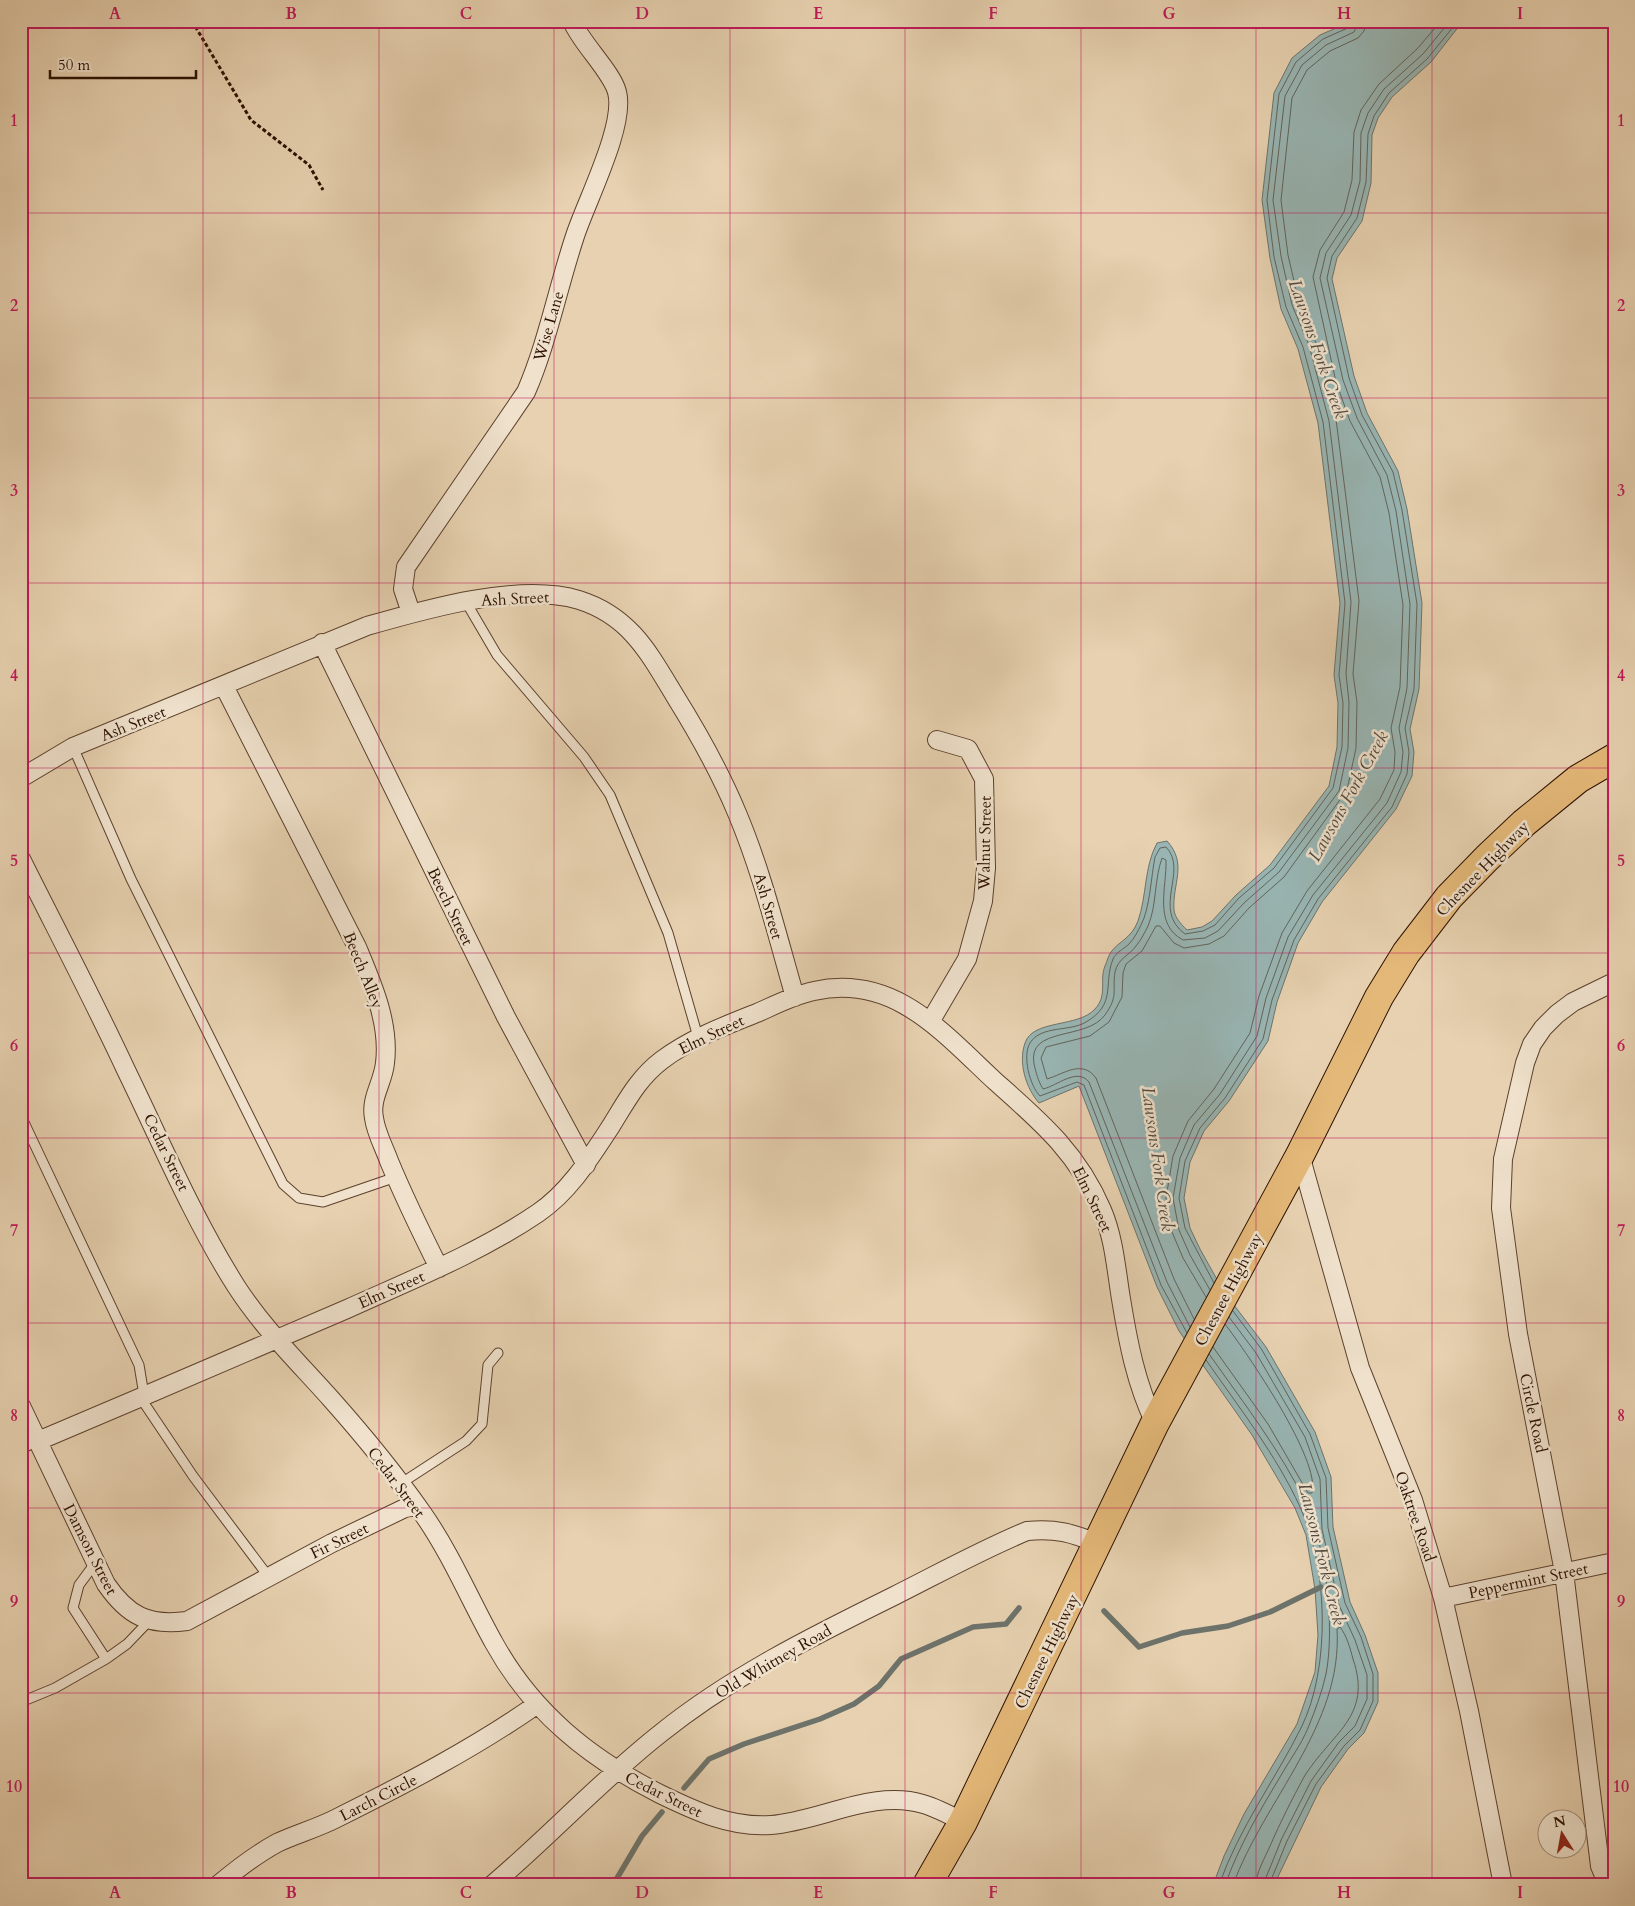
<svg xmlns="http://www.w3.org/2000/svg" width="1635" height="1906" font-family="Cardo,serif">
<style>
.water{fill:#98b5b3;stroke:#6d736b}
.lines{fill:none;stroke-linecap:round;stroke-linejoin:round}
.shore{stroke:#62635a;stroke-width:1}
.stream{stroke:#6d736b;stroke-width:5.5}
.service-casing{stroke:#5c412c;stroke-width:11}
.minor-casing{stroke:#5c412c;stroke-width:20}
.primary-casing{stroke:#2d1100;stroke-width:30}
.path{stroke:#2d1100;stroke-width:3;stroke-dasharray:4 2.5;stroke-linecap:butt}
.service{stroke:#efe1cc;stroke-width:9}
.minor{stroke:#efe1cc;stroke-width:18}
.primary{stroke:#e4b878;stroke-width:28}
.grid{fill:none;stroke:#c2185b;stroke-width:1;stroke-opacity:0.55}
.labels{text-anchor:middle;stroke-width:5;stroke-linejoin:round;paint-order:stroke}
.street-label{font-size:16px;fill:#2d1100;stroke:#efe1cc}
.water-label{font-size:18px;font-style:italic;fill:#524a3f;stroke:#efe1cc}
.neatline{fill:none;stroke:#c2185b;stroke-width:2}
.grid-label{font-size:16px;text-anchor:middle;font-weight:bold;fill:#c2185b}
</style>
<rect width="100%" height="100%" fill="#e7d1b0"/>
<filter id="stains"><feTurbulence type="fractalNoise" baseFrequency=".004" numOctaves="4"/><feColorMatrix values="0 0 0 0 .2 0 0 0 0 .09 0 0 0 0 .02 0 0 0 .5 -.17"/></filter>
<radialGradient id="worn" r=".72"><stop offset=".6" stop-color="#630" stop-opacity="0"/><stop offset="1" stop-color="#630" stop-opacity=".3"/></radialGradient>
<path class="water" d="M1352 21H1463L1431 62 1392 97 1378 118 1372 135 1371 183 1362 221 1337 258 1332 279 1354 376 1367 413 1398 471 1407 509 1422 603 1419 689 1410 729 1414 752 1412 776 1396 809 1322 902 1298 943 1277 1002 1268 1041 1229 1101 1204 1131 1190 1162 1184 1198 1190 1228 1200 1249 1224 1292 1266 1347 1315 1432 1331 1477 1333 1527 1350 1602 1365 1635 1378 1673V1702L1364 1733 1348 1749 1321 1787 1274 1885H1213L1224 1856 1244 1814 1297 1724 1315 1672 1318 1635 1315 1589 1306 1535 1295 1508 1252 1435 1179 1331 1157 1287 1079 1086 1039 1103C1026 1088 1018 1063 1025 1043 1033 1019 1078 1028 1095 1009 1108 995 1099 981 1105 966 1107 962 1108 956 1111 952 1119 941 1131 939 1138 921 1147 895 1144 867 1157 843L1167 841C1188 864 1172 884 1174 910 1175 918 1181 924 1187 930L1202 927 1212 921 1236 895 1270 865 1329 786 1337 747 1338 703 1334 675 1340 603 1318 423 1298 349 1281 309 1270 258 1262 200 1274 93 1292 58 1320 35Z"/>
<g class="lines">
<path class="shore" d="M1214 1283 1185 1228 1179 1198 1185 1161 1200 1128 1225 1098 1263 1039 1272 1000 1294 940 1318 899 1392 807 1407 774 1409 752 1405 728 1414 689 1417 604 1402 510 1393 472 1362 415 1349 378 1327 278 1332 256 1357 218 1366 182 1368 134 1374 116 1389 93 1427 59 1458 21
M1210 1290 1190 1255 1179 1230 1173 1198 1180 1158 1194 1125 1220 1094 1257 1036 1266 998 1288 937 1313 895 1387 803 1401 772 1403 752 1399 728 1407 688 1410 604 1396 511 1387 475 1357 418 1343 380 1320 278 1326 253 1351 215 1360 181 1361 133 1368 113 1384 89 1423 54 1450 21
M1206 1297 1183 1258 1172 1232 1166 1198 1173 1156 1188 1121 1214 1089 1250 1033 1259 996 1282 933 1307 891 1380 799 1394 770 1395 752 1391 728 1400 687 1403 605 1389 513 1380 477 1350 421 1336 382 1313 277 1320 250 1344 212 1352 180 1354 132 1361 110 1379 84 1417 49 1441 21
M1233 1311 1262 1350 1310 1434 1326 1478 1328 1528 1345 1603 1361 1637 1373 1674V1701L1360 1730 1344 1746 1316 1784 1287 1841 1269 1885
M1229 1317 1256 1353 1305 1437 1320 1479 1322 1529 1339 1605 1355 1640 1367 1675V1699L1355 1726 1339 1742 1311 1781 1282 1838 1263 1885
M1194 1319 1174 1279 1096 1078C1082 1059 1064 1074 1047 1079L1041 1058 1046 1047 1090 1036 1109 1022 1122 997 1123 973 1126 964 1142 951 1156 926H1160L1174 943 1184 948 1209 944 1224 936 1249 908 1284 877 1347 790 1356 748 1357 702 1353 674 1359 601 1336 419 1316 343 1299 303 1288 255 1281 200 1292 98 1307 70 1330 51 1358 38 1364 31 1366 21
M1190 1327 1167 1282 1089 1082C1077 1067 1057 1086 1043 1089 1038 1081 1036 1072 1034 1064 1027 1026 1086 1041 1105 1015 1119 995 1112 991 1115 972 1118 958 1129 956 1136 946 1141 940 1145 932 1148 926 1157 905 1154 880 1162 858L1166 860C1167 887 1153 924 1183 940L1205 938 1218 931 1244 903 1279 872 1339 791 1348 748 1349 702 1346 674 1351 602 1329 421 1309 345 1292 305 1281 256 1273 200 1285 96 1302 65 1326 45 1354 32 1359 21
M1187 1333 1161 1285 1084 1085 1077 1082 1040 1096C1030 1086 1022 1056 1030 1043 1041 1025 1070 1032 1086 1022 1117 1004 1103 984 1113 959 1116 952 1124 949 1129 944 1134 939 1138 931 1141 925 1150 908 1151 877 1155 857L1160 848 1166 847C1189 871 1151 909 1185 934L1203 931 1215 925 1239 898 1274 868 1333 788 1342 747 1343 703 1339 675 1345 603 1323 422 1303 347 1286 307 1274 257 1267 200 1279 94 1296 62 1323 39 1350 27 1352 21
M1213 1347 1268 1424 1308 1493H1312C1321 1460 1247 1353 1225 1324
M1209 1354C1243 1402 1280 1450 1306 1503 1326 1546 1335 1628 1326 1674 1322 1692 1315 1711 1308 1728 1301 1745 1289 1761 1280 1777 1259 1812 1239 1846 1225 1885
M1206 1360C1238 1406 1277 1456 1300 1507 1328 1566 1331 1668 1301 1728 1274 1782 1240 1826 1219 1885
M1233 1885C1264 1800 1343 1725 1337 1629L1340 1627C1347 1636 1350 1648 1353 1659 1373 1717 1331 1733 1304 1777 1292 1799 1280 1823 1270 1846 1265 1858 1256 1872 1256 1885"/>
<path class="stream" d="M1104 1611 1139 1647 1182 1633 1228 1626 1270 1612 1321 1587
M684 1788 709 1759 744 1744 820 1719 854 1704 879 1686 901 1659 973 1627 1006 1624 1019 1608
M613 1885 642 1836 662 1812"/>
<g class="service-casing">
<path id="service" d="M466 602 497 655 584 757 610 795 668 933 698 1037
M73 747 131 879 283 1184 299 1198 323 1202 396 1177
M21 1116 139 1365 144 1395
M140 1397 193 1476 268 1576
M21 1449 38 1441
M400 1484 466 1441 482 1424 488 1365 498 1353
M96 1562 79 1585 73 1608 106 1659 127 1644 149 1621
M21 1702 55 1688 106 1659"/>
</g>
<g class="minor-casing">
<path id="minor" d="M411 613 403 589 406 567 526 392C547 344 558 287 575 236 586 202 626 125 617 92 612 72 581 43 572 21
M322 643 506 1017 586 1165
M224 686 357 947C372 983 390 1023 385 1063 383 1083 370 1098 374 1118 376 1133 384 1147 389 1161 404 1197 421 1232 439 1268
M21 778 73 747 367 626C426 609 519 582 579 600 630 616 649 653 675 696 698 733 720 772 737 813 762 872 777 935 795 997
M21 859C56 929 93 999 126 1070 161 1142 193 1218 236 1286 263 1328 298 1362 331 1399 363 1435 395 1474 423 1514 451 1554 470 1600 494 1643 532 1712 589 1758 660 1794 695 1811 731 1828 771 1825 821 1821 873 1789 923 1804 937 1808 950 1815 963 1822
M1614 982 1573 1002 1557 1014 1543 1028 1532 1044 1525 1063 1503 1159 1501 1208 1518 1334 1564 1572 1600 1866 1603 1873 1614 1881
M930 1022 967 959 983 901 986 868 984 779 968 749 937 740
M1300 1155 1360 1368 1413 1500 1443 1598 1469 1711 1503 1885
M21 1406 106 1584C128 1616 148 1626 187 1621L332 1543 405 1508 417 1506
M38 1441C141 1397 244 1354 347 1309 411 1280 479 1253 538 1213 570 1191 590 1158 611 1126 626 1102 638 1078 662 1060 690 1039 724 1026 757 1013 775 1005 794 995 814 991 894 973 943 1033 996 1082 1040 1121 1078 1153 1102 1210 1114 1238 1116 1268 1121 1299 1128 1342 1136 1384 1155 1423
M1443 1598 1614 1562
M218 1885C237 1869 255 1855 277 1843 296 1834 318 1828 337 1818 405 1784 473 1749 536 1705
M492 1885C550 1836 601 1780 661 1733 732 1676 813 1636 894 1596 938 1574 981 1550 1027 1531 1056 1528 1072 1533 1099 1544"/>
</g>
<g class="primary-casing">
<path id="primary" d="M927 1885 963 1822 1155 1423 1300 1155 1379 997 1406 953 1449 897 1487 858 1524 823 1578 779 1614 758"/>
</g>
<path class="path" d="M192 21 251 120 309 165 323 190"/>
<use href="#service" class="service"/>
<use href="#minor" class="minor"/>
<use href="#primary" class="primary"/>
</g>
<path class="grid" d="M203 21V1885M379 21V1885M554 21V1885M730 21V1885M905 21V1885M1081 21V1885M1256 21V1885M1432 21V1885M21 213H1614M21 398H1614M21 583H1614M21 768H1614M21 953H1614M21 1138H1614M21 1323H1614M21 1508H1614M21 1693H1614"/>
<g class="labels">
<g class="street-label">
<text transform="translate(548 326) rotate(-74)" y="6">Wise Lane</text>
<text transform="translate(515 598) rotate(-3)" y="6">Ash Street</text>
<text transform="translate(133 723) rotate(-22)" y="6">Ash Street</text>
<text transform="translate(984 843) rotate(-89)" y="6">Walnut Street</text>
<text transform="translate(1482 868) rotate(-46)" y="6">Chesnee Highway</text>
<text transform="translate(451 906) rotate(64)" y="6">Beech Street</text>
<text transform="translate(769 906) rotate(74)" y="6">Ash Street</text>
<text transform="translate(364 970) rotate(68)" y="6">Beech Alley</text>
<text transform="translate(711 1034) rotate(-26)" y="6">Elm Street</text>
<text transform="translate(167 1152) rotate(64)" y="6">Cedar Street</text>
<text transform="translate(1093 1199) rotate(64)" y="6">Elm Street</text>
<text transform="translate(391 1289) rotate(-24)" y="6">Elm Street</text>
<text transform="translate(1228 1289) rotate(-62)" y="6">Chesnee Highway</text>
<text transform="translate(1534 1413) rotate(78)" y="6">Circle Road</text>
<text transform="translate(397 1482) rotate(53)" y="6">Cedar Street</text>
<text transform="translate(1416 1516) rotate(71)" y="6">Oaktree Road</text>
<text transform="translate(339 1540) rotate(-26)" y="6">Fir Street</text>
<text transform="translate(91 1549) rotate(63)" y="6">Damson Street</text>
<text transform="translate(1528 1580) rotate(-12)" y="6">Peppermint Street</text>
<text transform="translate(1046 1651) rotate(-64)" y="6">Chesnee Highway</text>
<text transform="translate(773 1661) rotate(-30)" y="6">Old Whitney Road</text>
<text transform="translate(664 1794) rotate(26)" y="6">Cedar Street</text>
<text transform="translate(378 1797) rotate(-27)" y="6">Larch Circle</text>
</g>
<g class="water-label">
<text transform="translate(1318 349) rotate(71)" y="6">Lawsons Fork Creek</text>
<text transform="translate(1348 796) rotate(-61)" y="6">Lawsons Fork Creek</text>
<text transform="translate(1158 1159) rotate(82)" y="6">Lawsons Fork Creek</text>
<text transform="translate(1322 1554) rotate(76)" y="6">Lawsons Fork Creek</text>
</g>
</g>
<rect width="1635" height="1906" fill="none" stroke="#e7d1b0" stroke-width="55"/>
<g transform="translate(1562 1834) rotate(349)"><circle r="24" fill="#efe1cc" stroke="#a18e7a"/>
<path d="M0-4L9 19L0 12L-9 19Z" fill="#8f2418"/>
<text y="-8" font-size="14" font-weight="bold" text-anchor="middle" fill="#2d1100">N</text>
</g>
<path d="M50 70v8h146v-8" fill="none" stroke="#2d1100" stroke-width="2.5"/>
<text x="58" y="70" font-size="15" fill="#2d1100" stroke="#efe1cc" stroke-width="4" paint-order="stroke">50 m</text>
<rect x="28" y="28" width="1580" height="1850" class="neatline"/>
<g class="grid-label">
<text x="115" y="19">A</text>
<text x="291" y="19">B</text>
<text x="466" y="19">C</text>
<text x="642" y="19">D</text>
<text x="818" y="19">E</text>
<text x="993" y="19">F</text>
<text x="1169" y="19">G</text>
<text x="1344" y="19">H</text>
<text x="1520" y="19">I</text>
<text x="14" y="126">1</text>
<text x="1621" y="126">1</text>
<text x="14" y="311">2</text>
<text x="1621" y="311">2</text>
<text x="14" y="496">3</text>
<text x="1621" y="496">3</text>
<text x="14" y="681">4</text>
<text x="1621" y="681">4</text>
<text x="14" y="866">5</text>
<text x="1621" y="866">5</text>
<text x="14" y="1051">6</text>
<text x="1621" y="1051">6</text>
<text x="14" y="1236">7</text>
<text x="1621" y="1236">7</text>
<text x="14" y="1421">8</text>
<text x="1621" y="1421">8</text>
<text x="14" y="1607">9</text>
<text x="1621" y="1607">9</text>
<text x="14" y="1792">10</text>
<text x="1621" y="1792">10</text>
<text x="115" y="1898">A</text>
<text x="291" y="1898">B</text>
<text x="466" y="1898">C</text>
<text x="642" y="1898">D</text>
<text x="818" y="1898">E</text>
<text x="993" y="1898">F</text>
<text x="1169" y="1898">G</text>
<text x="1344" y="1898">H</text>
<text x="1520" y="1898">I</text>
</g>
<rect width="100%" height="100%" filter="url(#stains)"/>
<rect width="100%" height="100%" fill="url(#worn)"/>
</svg>
